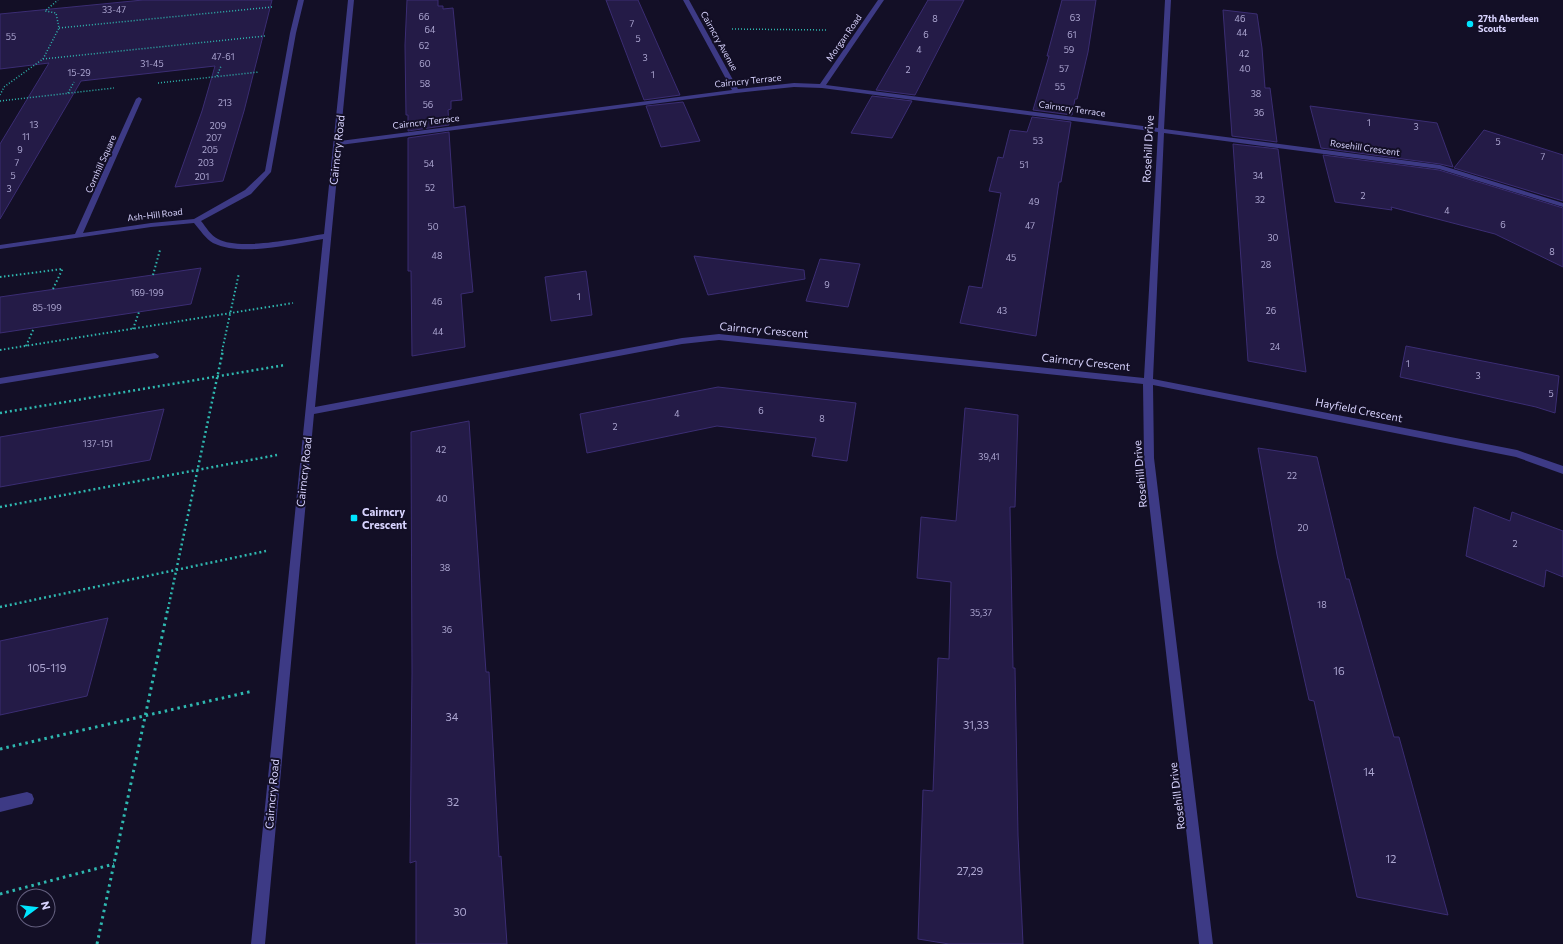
<svg xmlns="http://www.w3.org/2000/svg" width="1563" height="944" font-family="Commissioner,sans-serif">
<style>
.building{fill:#241b47;stroke:#3b2d73}
.lines{fill:none;stroke-linecap:round;stroke-linejoin:round}
.path-far3{stroke:#2fb8b0;stroke-width:1.5;stroke-dasharray:1 2;stroke-linecap:butt}
.path-far2{stroke:#2fb8b0;stroke-width:2;stroke-dasharray:1.5 2.5;stroke-linecap:butt}
.path-far1{stroke:#2fb8b0;stroke-width:2.5;stroke-dasharray:2 3;stroke-linecap:butt}
.path{stroke:#2fb8b0;stroke-width:3;stroke-dasharray:2.5 4;stroke-linecap:butt}
.minor{fill:#3d3a85;fill-rule:evenodd}
.poi-dot{fill:#00e5ff;stroke:#130f26;stroke-width:1.5}
.labels{text-anchor:middle;stroke-width:4;stroke-linejoin:round;paint-order:stroke}
.number-label{font-size:9px;fill:#aca6d1}
.far-poi-label{font-size:9px;font-weight:bold;fill:#d9d4ff;stroke:#130f26;text-anchor:start}
.far-street-label{font-size:9px;fill:#d9d4ff;stroke:#130f26}
.street-label{font-size:11px;fill:#d9d4ff;stroke:#130f26}
.poi-label{font-size:11px;font-weight:bold;fill:#d9d4ff;stroke:#130f26;text-anchor:start}
.near-number-label{font-size:11px;fill:#aca6d1}
</style>
<rect width="100%" height="100%" fill="#130f26"/>
<path class="building" d="M143 0H272L244 111 223 181 175 187 202 111 215 66 81 81 0 219V144L49 63 0 69V14Z
M407 0H438V6H443V9L453 8 462 100 451 101V109L448 110 449 125 408 131V115H406L405 45Z
M606 0H638L680 95 644 100Z
M928 0H964L915 95 876 90Z
M1062 0H1096L1088 52 1077 99H1075L1072 115 1033 110 1049 56H1047Z
M1223 10 1257 14 1262 48 1265 88H1270L1277 142 1232 136Z
M872 96 912 101 892 138 851 133Z
M683 102 700 141 661 147 646 106Z
M1310 106 1437 123 1453 167 1440 164 1321 148Z
M1032 117 1071 122 1061 182H1059L1036 336 960 323 969 286 982 288 1001 193 989 191 998 157 1003 158 1010 130 1027 132Z
M1484 130 1563 155V201L1454 168Z
M449 132 454 208 465 206 473 292 461 294 465 347 412 356 411 271H408V138Z
M1233 144 1278 149 1306 372 1248 361Z
M1323 155 1439 170 1563 208V267L1495 234 1391 207 1392 210 1335 202Z
M694 256 804 270 805 279 708 295Z
M820 259 860 264 848 307 806 301Z
M201 268 191 304 0 333V297Z
M586 271 592 315 551 321 545 277Z
M1406 346 1559 376 1555 413 1536 407 1400 377Z
M718 387 856 403 847 461 812 456 816 438 717 426 587 453 580 414Z
M965 408 1018 415 1015 507H1010L1013 668H1015L1018 835 1023 944H949L918 939 923 790 933 791 938 658 949 659 951 582 917 578 921 517 956 521Z
M164 409 150 460 0 487V437Z
M469 421 486 672H489L499 857 501 856 507 944H416V861L410 863 412 673 411 432Z
M1258 448 1317 457 1346 579H1349L1394 737H1399L1448 915 1357 897 1314 701 1309 700 1293 629 1277 555Z
M1474 507 1510 521 1512 512 1563 531V577L1546 570 1544 587 1466 556Z
M108 618 87 696 0 715V641Z"/>
<g class="lines">
<path class="path-far3" d="M59 28 272 7
M732 29 827 30
M43 59 59 28 56 13 45 11 58 0
M217 76 221 66
M158 83 259 72
M68 93 74 82
M0 95 4 87 43 59 265 36
M0 101 114 88"/>
<path class="path-far2" d="M153 275 160 250
M0 277 62 269
M53 289 63 268
M133 329 139 312
M26 346 34 328
M0 350 293 303
M222 351 239 273"/>
<path class="path-far1" d="M0 413 285 365
M0 507 277 455
M0 607 266 551
M168 609 223 350"/>
<path class="path" d="M0 749 253 691
M0 894 114 864
M97 944 168 608"/>
<path class="minor" d="M298 0H304L296 33 271 172 251 194 201 221C206 227 211 236 218 239 240 251 298 238 324 234L348 0H354L340 141 732 90 683 0H689L738 89 794 83 820 84 878 0H884L826 85 1158 128 1165 0H1171L1164 129 1440 165 1563 203V207L1439 169 1164 133 1153 379 1517 450 1563 466V474L1516 457 1153 385 1154 458 1213 944H1199L1144 458 1143 384 719 340 682 344 314 414 265 944H251L323 239C293 244 242 257 213 243 206 239 200 230 194 223L151 227 0 249V245L75 234 136 99 139 97 142 99 83 233 151 223 194 219 245 190 265 171 290 33ZM794 87 822 88 1158 132 1144 378 719 334 682 338 315 407 340 145 736 93Z
M155 353 159 356 158 358 0 384V378Z
M27 792 32 794 34 799 32 804 0 812V798Z"/>
</g>
<g class="poi-dot">
<circle cx="1470" cy="24" r="4"/>
<rect x="350" y="514" width="8" height="8" rx="2"/>
</g>
<g class="labels">
<g class="number-label">
<text x="114" y="13">33-47</text>
<text x="424" y="20">66</text>
<text x="1075" y="21">63</text>
<text x="935" y="22">8</text>
<text x="1240" y="22">46</text>
<text x="632" y="27">7</text>
<text x="430" y="33">64</text>
<text x="1242" y="36">44</text>
<text x="926" y="38">6</text>
<text x="1072" y="38">61</text>
<text x="11" y="40">55</text>
<text x="638" y="42">5</text>
<text x="424" y="49">62</text>
<text x="919" y="53">4</text>
<text x="1069" y="53">59</text>
<text x="1244" y="57">42</text>
<text x="223" y="60">47-61</text>
<text x="645" y="61">3</text>
<text x="152" y="67">31-45</text>
<text x="425" y="67">60</text>
<text x="1064" y="72">57</text>
<text x="1245" y="72">40</text>
<text x="908" y="73">2</text>
<text x="79" y="76">15-29</text>
<text x="653" y="78">1</text>
<text x="425" y="87">58</text>
<text x="1060" y="90">55</text>
<text x="1256" y="97">38</text>
<text x="225" y="106">213</text>
<text x="428" y="108">56</text>
<text x="1259" y="116">36</text>
<text x="1369" y="126">1</text>
<text x="34" y="128">13</text>
<text x="218" y="129">209</text>
<text x="1416" y="130">3</text>
<text x="26" y="140">11</text>
<text x="214" y="141">207</text>
<text x="1038" y="144">53</text>
<text x="1498" y="145">5</text>
<text x="20" y="153">9</text>
<text x="210" y="153">205</text>
<text x="1543" y="160">7</text>
<text x="17" y="166">7</text>
<text x="206" y="166">203</text>
<text x="429" y="167">54</text>
<text x="1024" y="168">51</text>
<text x="13" y="179">5</text>
<text x="1258" y="179">34</text>
<text x="202" y="180">201</text>
<text x="430" y="191">52</text>
<text x="9" y="192">3</text>
<text x="1363" y="199">2</text>
<text x="1260" y="203">32</text>
<text x="1034" y="205">49</text>
<text x="1447" y="214">4</text>
<text x="1503" y="228">6</text>
<text x="1030" y="229">47</text>
<text x="433" y="230">50</text>
<text x="1273" y="241">30</text>
<text x="1552" y="255">8</text>
<text x="437" y="259">48</text>
<text x="1011" y="261">45</text>
<text x="1266" y="268">28</text>
<text x="827" y="288">9</text>
<text x="147" y="296">169-199</text>
<text x="579" y="300">1</text>
<text x="437" y="305">46</text>
<text x="47" y="311">85-199</text>
<text x="1002" y="314">43</text>
<text x="1271" y="314">26</text>
<text x="438" y="335">44</text>
<text x="1275" y="350">24</text>
<text x="1408" y="367">1</text>
<text x="1478" y="379">3</text>
<text x="1551" y="397">5</text>
<text x="761" y="414">6</text>
<text x="677" y="417">4</text>
<text x="822" y="422">8</text>
<text x="615" y="430">2</text>
<text x="98" y="447">137-151</text>
<text x="441" y="453">42</text>
<text x="989" y="460">39,41</text>
<text x="1292" y="479">22</text>
<text x="442" y="502">40</text>
<text x="1303" y="531">20</text>
<text x="1515" y="547">2</text>
<text x="445" y="571">38</text>
<text x="1322" y="608">18</text>
<text x="981" y="616">35,37</text>
<text x="447" y="633">36</text>
</g>
<g class="far-poi-label">
<text x="1478" y="22">27th Aberdeen<tspan x="1478" dy="10">Scouts</tspan></text>
</g>
<g class="far-street-label">
<text transform="translate(844 38) rotate(-55)" y="3">Morgan Road</text>
<text transform="translate(719 41) rotate(61)" y="3">Cairncry Avenue</text>
<text transform="translate(748 81) rotate(-6)" y="3">Cairncry Terrace</text>
<text transform="translate(1072 109) rotate(8)" y="3">Cairncry Terrace</text>
<text transform="translate(426 122) rotate(-7)" y="3">Cairncry Terrace</text>
<text transform="translate(1365 148) rotate(8)" y="3">Rosehill Crescent</text>
<text transform="translate(101 164) rotate(-66)" y="3">Cornhill Square</text>
<text transform="translate(155 215) rotate(-7)" y="3">Ash-Hill Road</text>
</g>
<g class="street-label">
<text transform="translate(1148 149) rotate(-87)" y="4">Rosehill Drive</text>
<text transform="translate(337 150) rotate(-84)" y="4">Cairncry Road</text>
<text transform="translate(764 330) rotate(5)" y="4">Cairncry Crescent</text>
<text transform="translate(1086 362) rotate(6)" y="4">Cairncry Crescent</text>
<text transform="translate(1359 410) rotate(11)" y="4">Hayfield Crescent</text>
<text transform="translate(304 472) rotate(-84)" y="4">Cairncry Road</text>
<text transform="translate(1140 474) rotate(-95)" y="4">Rosehill Drive</text>
<text transform="translate(272 794) rotate(-85)" y="4">Cairncry Road</text>
<text transform="translate(1177 796) rotate(-97)" y="4">Rosehill Drive</text>
</g>
<g class="poi-label">
<text x="362" y="516">Cairncry<tspan x="362" dy="13">Crescent</tspan></text>
</g>
<g class="near-number-label">
<text x="47" y="672">105-119</text>
<text x="1339" y="675">16</text>
<text x="452" y="721">34</text>
<text x="976" y="729">31,33</text>
<text x="1369" y="776">14</text>
<text x="453" y="806">32</text>
<text x="1391" y="863">12</text>
<text x="970" y="875">27,29</text>
<text x="460" y="916">30</text>
</g>
</g>
<g transform="translate(36 908) rotate(75)"><circle r="19" fill="#130f26" stroke="#625e7d"/>
<path d="M0-3L7 15L0 10L-7 15Z" fill="#00e5ff"/>
<text y="-6" font-size="11" font-weight="bold" text-anchor="middle" fill="#d9d4ff">N</text>
</g>
</svg>
